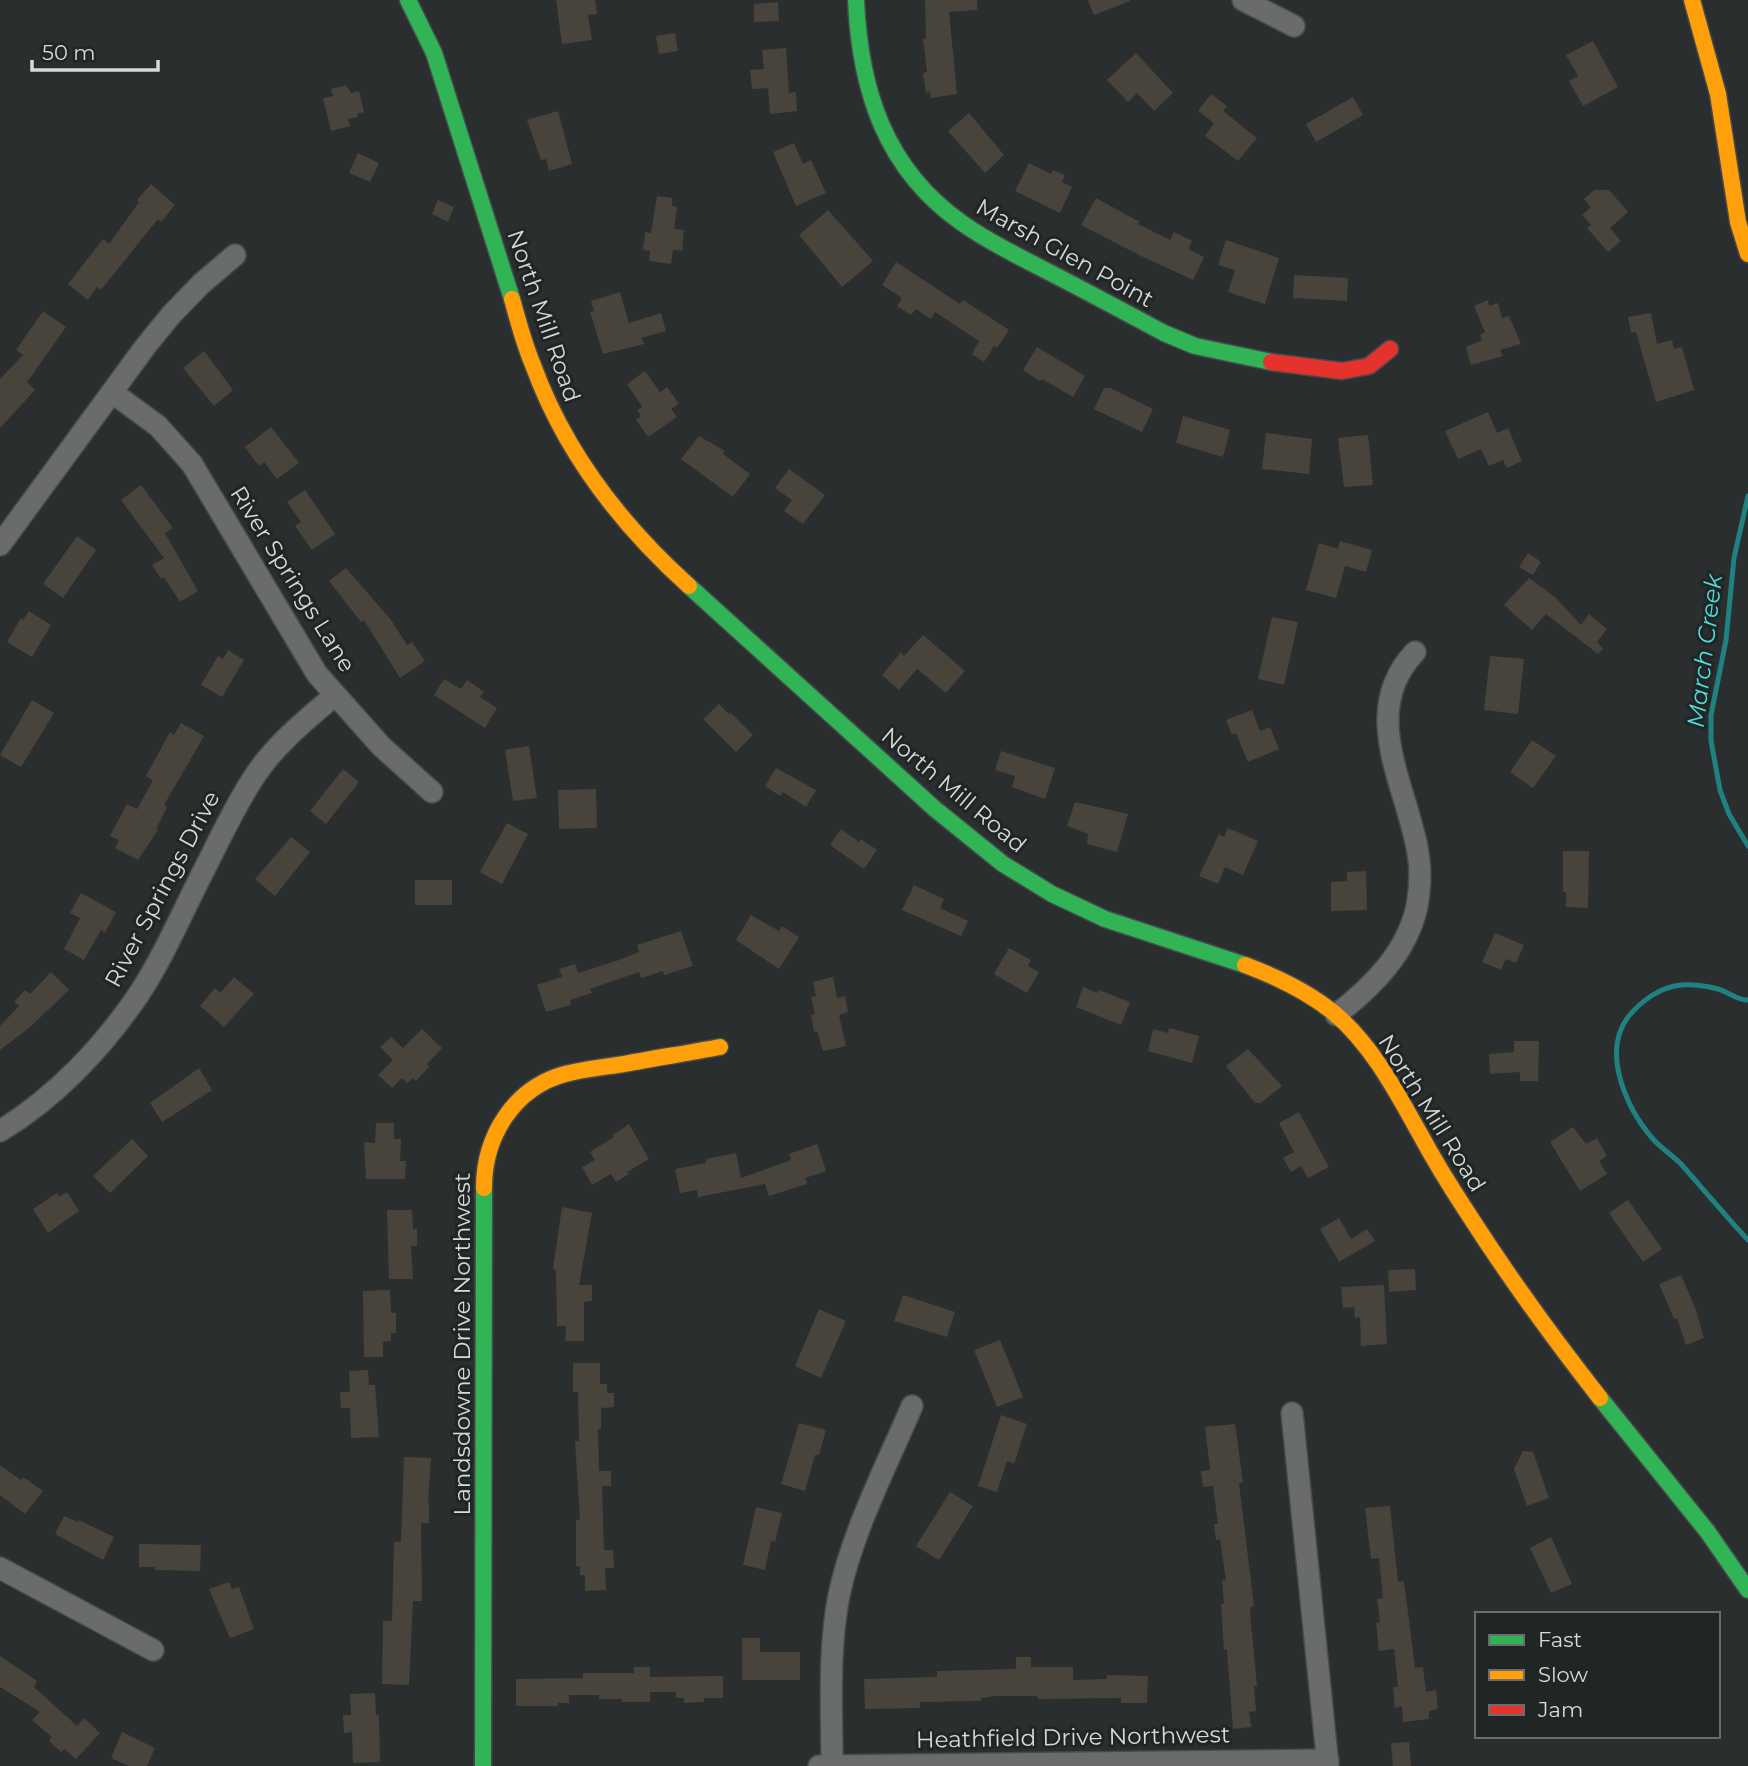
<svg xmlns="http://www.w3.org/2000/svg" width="1748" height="1766" font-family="Montserrat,sans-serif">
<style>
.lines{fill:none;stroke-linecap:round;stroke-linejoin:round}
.stream{stroke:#1f8281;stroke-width:5}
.building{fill:#48443c}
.street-casing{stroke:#474a4a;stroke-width:24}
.fast-casing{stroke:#474a4a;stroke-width:19}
.slow-casing{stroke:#474a4a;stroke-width:19}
.jam-casing{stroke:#474a4a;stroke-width:19}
.street{stroke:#6a6c6c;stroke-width:21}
.fast{stroke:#30b455;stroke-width:16}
.slow{stroke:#ff9f0a;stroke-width:16}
.jam{stroke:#e5322d;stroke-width:16}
.labels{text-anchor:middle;stroke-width:6;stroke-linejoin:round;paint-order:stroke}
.street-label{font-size:23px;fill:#d7dada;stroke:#202525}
.water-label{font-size:24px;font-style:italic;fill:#4edfdd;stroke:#202525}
</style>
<rect width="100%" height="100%" fill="#2b2e2e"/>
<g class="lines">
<path class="stream" d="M1748 496 1734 558 1726 640 1711 715V741L1720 790 1729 814 1748 846
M1748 1000C1736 1000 1729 992 1718 989 1708 986 1691 984 1681 985 1660 987 1641 1001 1628 1017 1601 1053 1627 1109 1653 1139 1661 1148 1672 1155 1681 1164 1703 1189 1725 1215 1748 1240"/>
</g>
<path class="building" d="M556 0H595L597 14 588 15 592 40 562 44Z
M925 0H977V10L949 12 957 94 931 98 930 92 926 93 923 73 927 72 923 39 926 38Z
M1088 0H1130V1L1094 15Z
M778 2 779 21 754 22V4Z
M675 33 678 51 659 54 656 36Z
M1593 41 1618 87 1583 106 1569 81 1578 76 1566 55Z
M786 48 789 93 796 92 797 111 770 114 768 88 752 89 750 70 764 69 762 50Z
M1136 53 1173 93 1154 111 1137 93 1128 102 1107 80Z
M346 85 351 93 359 91 364 112 357 114 358 117 348 119 350 126 331 131 323 98 333 96 331 89Z
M1211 94 1227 106 1223 111 1257 138 1238 161 1205 136 1214 123 1198 111Z
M1353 97 1363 115 1316 142 1306 124Z
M558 111 572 164 549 171 546 159 541 160 527 120Z
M969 113 1004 155 985 173 948 131Z
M794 143 803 164 811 160 826 193 796 206 773 152Z
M358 153 379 163 370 182 349 173Z
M1029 163 1051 174 1053 170 1065 175 1062 182 1072 187 1060 213 1015 191Z
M151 184 175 205 161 222 158 219 101 290 97 287 88 300 68 284 103 239 109 244 139 202 137 200Z
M1594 190H1609L1628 212 1610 228 1621 241 1608 252 1587 228 1591 225 1582 215 1591 207 1584 199Z
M657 196 672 198V206L677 207 674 229 684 230 682 251 673 250 671 264 649 261 650 251 643 250 645 232 651 233Z
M1096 198 1140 222 1138 224 1170 240 1174 232 1192 241 1188 249 1204 257 1193 280 1141 256 1081 225Z
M438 200 454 207 448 222 432 214Z
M828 210 873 261 842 287 799 235Z
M1226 240 1279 258 1265 304 1228 292 1235 270 1218 265Z
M896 262 960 304 963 300 1009 330 997 348 994 346 984 362 972 354 979 341 935 312 931 319 916 309 911 315 897 306 902 298 882 285Z
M1294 275 1348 278 1347 301 1293 298Z
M620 292 629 323 661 313 666 331 641 338 644 344 603 354 590 312 594 311 591 301Z
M1488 300 1489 306 1498 303 1502 318 1509 316 1521 344 1500 350 1503 356 1471 365 1466 347 1482 340 1480 335 1485 332 1474 306Z
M43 311 66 327 27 382 35 390 0 428V379L23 355 16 350Z
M1651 313 1657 344 1672 340 1674 349 1682 347 1694 390 1656 402 1636 332 1631 333 1628 317Z
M1037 347 1085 376 1073 397 1042 379 1040 381 1023 370Z
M204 351 233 390 214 406 183 368Z
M645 371 660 392 667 387 679 404 671 409 677 417 648 437 636 420 641 416 637 410 642 407 641 405 627 384Z
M1104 388H1110L1153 409 1142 432 1094 409Z
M1488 412 1497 433 1508 428 1522 461 1507 468 1503 460 1489 466 1481 449 1458 459 1445 431Z
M1183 416 1230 430 1223 457 1176 443Z
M271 427 299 463 277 479 264 462 259 466 245 447Z
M1266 433 1312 439 1309 474 1262 469Z
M1368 435 1373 485 1344 487 1338 438Z
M699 436 725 451 723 454 750 474 733 497 681 459Z
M789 469 825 495 803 524 784 511 792 500 775 488Z
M141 485 173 528 165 533 198 591 180 602 164 577 161 579 152 565 164 558 121 500Z
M305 490 335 534 312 550 295 526 301 522 287 502Z
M77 536 96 550 63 598 43 584Z
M1340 541 1372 550 1366 572 1345 566 1336 598 1306 590 1319 543 1338 549Z
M1528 553 1541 562 1533 575 1519 567Z
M346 568 391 620 407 645 412 642 425 661 400 678 364 620 361 622 329 581Z
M1529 578 1555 597 1581 625 1589 614 1607 629 1597 642 1603 649 1598 654 1546 614 1532 630 1504 605Z
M29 611 51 625 32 657 7 642 21 618 23 620Z
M1272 617 1298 622 1284 685 1258 679Z
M923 635 965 671 946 693 917 669 899 690 882 675 901 652 904 656Z
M228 650 244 660 222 697 201 685 218 656 223 659Z
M1490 656 1524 659 1518 714 1484 710Z
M444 679 461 689 467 680 484 692 480 697 497 708 485 728 434 695Z
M32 700 54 713 21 767 0 755Z
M719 704 729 714 730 712 753 735 736 752 703 719Z
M1252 710 1260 731 1270 727 1279 749 1248 762 1236 733 1232 735 1226 720Z
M181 723 204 736 164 805 167 807 156 829 158 830 138 860 115 848 119 840 110 836 127 804 137 809 153 780 146 776 170 732 174 735Z
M1532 740 1556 756 1533 788 1510 772Z
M529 746 537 798 513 801 505 750Z
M1001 751 1055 768 1045 799 1012 787 1015 776 995 770Z
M776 768 816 790 806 807 783 792 780 796 765 786Z
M343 769 359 782 326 824 310 811Z
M596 789 597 828 559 829 558 790Z
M1075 802 1128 814 1117 852 1087 844 1088 834 1067 826Z
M507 823 528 834 502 884 480 872Z
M1228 828 1258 841 1243 875 1225 867 1218 884 1199 876 1219 834 1224 837Z
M841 829 859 842 861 839 877 850 864 869 830 845Z
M291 837 310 852 275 896 255 879Z
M1563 851H1589L1588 908 1566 907V892H1563Z
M1366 871 1367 910 1331 911V882L1347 881V872Z
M415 880H452V905H415Z
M914 885 944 899 940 908 968 921 961 936 902 910Z
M81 893 116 912 105 933 101 930 84 960 64 949 80 918 70 913Z
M751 915 779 931 782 926 799 937 779 969 736 940Z
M681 931 693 966 664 975 663 971 641 978 639 972 590 989 592 993 570 1000 571 1005 546 1012 537 985 562 977 559 969 575 964 578 973 619 960 639 952 637 945Z
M1495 933 1524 945 1516 963 1506 959 1501 970 1482 962Z
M1009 948 1031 960 1028 966 1039 972 1027 993 994 974Z
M51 972 69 990 29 1028 0 1050V1026L19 1006 14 1002 25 990 30 994Z
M234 977 254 994 224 1027 200 1006 215 988 220 993Z
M833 977 837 998 845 996 848 1012 839 1015 846 1046 823 1051 817 1031 814 1032 811 1015 815 1014 811 997 816 996 813 982Z
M1083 987 1098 993 1099 990 1130 1002 1121 1025 1076 1007Z
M1169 1028 1199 1036 1192 1063 1148 1051 1153 1029 1168 1033Z
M422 1029 442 1048 427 1064 429 1067 416 1081 413 1078 407 1083 402 1078 392 1088 378 1075 393 1060 380 1047 391 1037 403 1048Z
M1514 1041H1539L1538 1081H1520V1072L1490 1074 1489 1054 1514 1052Z
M1248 1049 1282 1086 1261 1103H1255L1226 1066Z
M199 1068 212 1090 162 1122 150 1103Z
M1299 1112 1329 1167 1308 1178 1301 1166 1291 1172 1283 1158 1294 1152 1279 1123Z
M376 1123H394V1139H401L400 1161H406L405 1179H366L364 1142 375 1143Z
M629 1124 649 1159 627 1172 629 1174 616 1182 611 1174 592 1185 582 1167 595 1160 590 1152 614 1137 613 1135Z
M1573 1127 1586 1144 1597 1138 1607 1156 1599 1161 1607 1174 1580 1191 1550 1142Z
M132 1139 148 1156 110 1193 93 1176Z
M817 1144 826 1171 805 1178 807 1184 769 1196 765 1184 698 1197 697 1190 680 1193 675 1169 706 1163V1159L736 1153 741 1178 791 1160 789 1154Z
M67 1192 79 1211 48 1233 33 1209 57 1193 59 1197Z
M1628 1200 1662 1249 1643 1262 1609 1213Z
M562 1207 592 1213 579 1285H592V1301L584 1302V1341H565L566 1326H557L556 1270 553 1269Z
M387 1210H412L413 1229H417V1246H411L413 1279H389Z
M1339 1218 1351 1239 1367 1229 1375 1241 1339 1262 1320 1229Z
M1415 1269 1416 1290 1389 1292 1388 1270Z
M1681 1275 1696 1310 1704 1338 1686 1345 1677 1318 1674 1319 1659 1284Z
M1384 1285 1387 1344 1361 1346 1360 1317 1355 1318 1354 1307 1343 1308 1341 1287Z
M390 1290 391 1313H396V1333H391V1341L383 1342V1357H364L363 1291Z
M903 1295 955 1312 947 1337 894 1321Z
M819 1309 846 1321 821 1378 795 1366Z
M1000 1340 1023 1397 997 1407 974 1350Z
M573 1363H600V1384H607V1393H614V1407L601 1408V1429H598L599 1471H611V1486H602L604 1550H613L614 1568H605L606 1590 585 1591V1575H580V1566H576V1520H580L575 1441H579L578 1392H573Z
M368 1370 369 1385H375L379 1437 351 1438 350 1408H341L340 1392H350L349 1371Z
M1001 1415 1027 1424 1014 1464 1007 1461 997 1492 978 1486Z
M799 1423 826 1430 819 1455H815L805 1491 781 1484Z
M1235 1424 1243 1483H1239L1254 1606H1251L1250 1613 1257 1686H1254L1256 1711 1249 1712 1251 1727 1233 1729 1227 1650H1224L1221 1604H1224L1222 1581 1226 1580 1220 1539 1216 1540 1214 1524H1218L1213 1486 1203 1487 1201 1471 1210 1470 1205 1427Z
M1523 1451 1533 1452 1549 1498 1527 1506 1514 1469Z
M404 1457 431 1458 428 1502H429V1523H421L422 1601H413L409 1685 382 1684 383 1621H392L394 1542H401Z
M0 1465 21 1480 23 1477 43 1491 25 1514 0 1495Z
M950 1492 973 1506 939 1560 916 1546Z
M1390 1506 1398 1582 1404 1581 1415 1668 1423 1667 1426 1692 1436 1690 1438 1709 1429 1711V1719L1403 1722 1402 1706 1395 1708 1393 1687H1398L1394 1649 1379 1651 1376 1623 1380 1622 1377 1599 1383 1598 1379 1558 1371 1559 1365 1508Z
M756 1507 782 1513 775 1542 771 1541 765 1570 743 1565Z
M64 1516 78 1522 79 1520 114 1537 103 1560 55 1534Z
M1551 1537 1572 1584 1551 1593 1530 1548Z
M139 1544 201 1545 200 1571 155 1570V1567H139Z
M229 1582 232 1589 239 1587 254 1629 230 1638 209 1589Z
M742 1638H760V1652H800V1680H742Z
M0 1656 37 1681 34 1687 77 1726 84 1718 100 1733 76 1759 64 1749 61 1752 49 1741 52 1737 32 1720 40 1712 0 1687Z
M1016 1657H1031V1667H1073V1680L1107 1679V1675L1148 1676 1147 1703H1121V1698L1038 1699V1696H995L981 1698V1701L920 1702V1708L865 1709 864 1679 937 1677V1671L1016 1669Z
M634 1667H650V1677L723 1676V1698H704V1702L684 1703V1698H676V1692H650V1702H622V1699H599V1695H569V1703H558V1706H516V1679L583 1678V1673H634Z
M375 1693 376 1715H379L380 1762 353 1763 352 1732 344 1733 343 1715H351L350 1694Z
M122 1732 155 1748 147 1766H129L111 1758Z
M1409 1742 1411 1766H1393L1391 1743Z"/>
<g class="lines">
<g class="street-casing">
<path id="street" d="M1243 0 1294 26
M113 393 158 426 192 464 317 674 381 746 432 792
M0 545 145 347 171 315 201 284 235 255
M1336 1015C1372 987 1407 953 1417 906 1420 889 1421 870 1418 853 1407 786 1358 712 1415 652
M0 1131C55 1098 103 1047 139 994 164 956 182 913 203 872 220 839 235 805 256 774 277 743 306 720 334 696
M1292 1413 1328 1766
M0 1568 153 1650
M819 1766 1328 1760
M832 1766C832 1710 828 1651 839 1595 853 1530 886 1467 912 1406"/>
</g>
<g class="fast-casing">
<path id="fast" d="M408 0 434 53 512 299
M856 0C860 90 885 169 962 223 987 241 1014 254 1041 268 1082 289 1123 311 1164 333L1195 346 1271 362
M689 586 935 809 1003 864 1052 894 1105 919 1245 965
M1600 1398 1707 1531 1748 1590
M483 1766 484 1188"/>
</g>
<g class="slow-casing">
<path id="slow" d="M1692 0 1718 94 1738 222 1748 254
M512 299C518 321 524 344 533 365 565 453 620 524 689 586
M1245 965C1277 977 1307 991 1334 1013 1372 1045 1396 1091 1420 1134 1434 1160 1450 1186 1467 1212 1508 1276 1553 1338 1600 1398
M484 1188C484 1136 514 1088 565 1074 584 1069 605 1067 624 1064 656 1058 688 1053 720 1047"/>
</g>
<g class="jam-casing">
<path id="jam" d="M1271 362 1342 371 1369 366 1390 349"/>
</g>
<use href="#street" class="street"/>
<use href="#fast" class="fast"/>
<use href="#slow" class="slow"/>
<use href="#jam" class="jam"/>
</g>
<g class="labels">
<g class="street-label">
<text transform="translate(1065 253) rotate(29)" y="8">Marsh Glen Point</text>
<text transform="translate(544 316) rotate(71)" y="8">North Mill Road</text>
<text transform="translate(293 579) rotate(58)" y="8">River Springs Lane</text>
<text transform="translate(954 790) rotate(40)" y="8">North Mill Road</text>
<text transform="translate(162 889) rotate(-62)" y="8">River Springs Drive</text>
<text transform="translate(1432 1113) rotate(58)" y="8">North Mill Road</text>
<text transform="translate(462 1344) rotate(-90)" y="8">Landsdowne Drive Northwest</text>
<text transform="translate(1073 1737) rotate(-1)" y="8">Heathfield Drive Northwest</text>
</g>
<g class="water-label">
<text transform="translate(1705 651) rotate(-83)" y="8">March Creek</text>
</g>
</g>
<rect x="1475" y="1612" width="245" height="126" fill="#202525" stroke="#696d6d" stroke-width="2"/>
<rect x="1489" y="1635" width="35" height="10" fill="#30b455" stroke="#696d6d" stroke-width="2"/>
<text x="1538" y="1647" font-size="21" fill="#d7dada">Fast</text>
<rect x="1489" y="1670" width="35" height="10" fill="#ff9f0a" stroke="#696d6d" stroke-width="2"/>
<text x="1538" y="1682" font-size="21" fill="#d7dada">Slow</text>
<rect x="1489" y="1705" width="35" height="10" fill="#e5322d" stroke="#696d6d" stroke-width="2"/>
<text x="1538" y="1717" font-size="21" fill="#d7dada">Jam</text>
<path d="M32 60v10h126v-10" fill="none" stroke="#d7dada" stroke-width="3.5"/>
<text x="42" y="60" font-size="21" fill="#d7dada" stroke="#202525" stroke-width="5" paint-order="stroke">50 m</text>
</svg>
